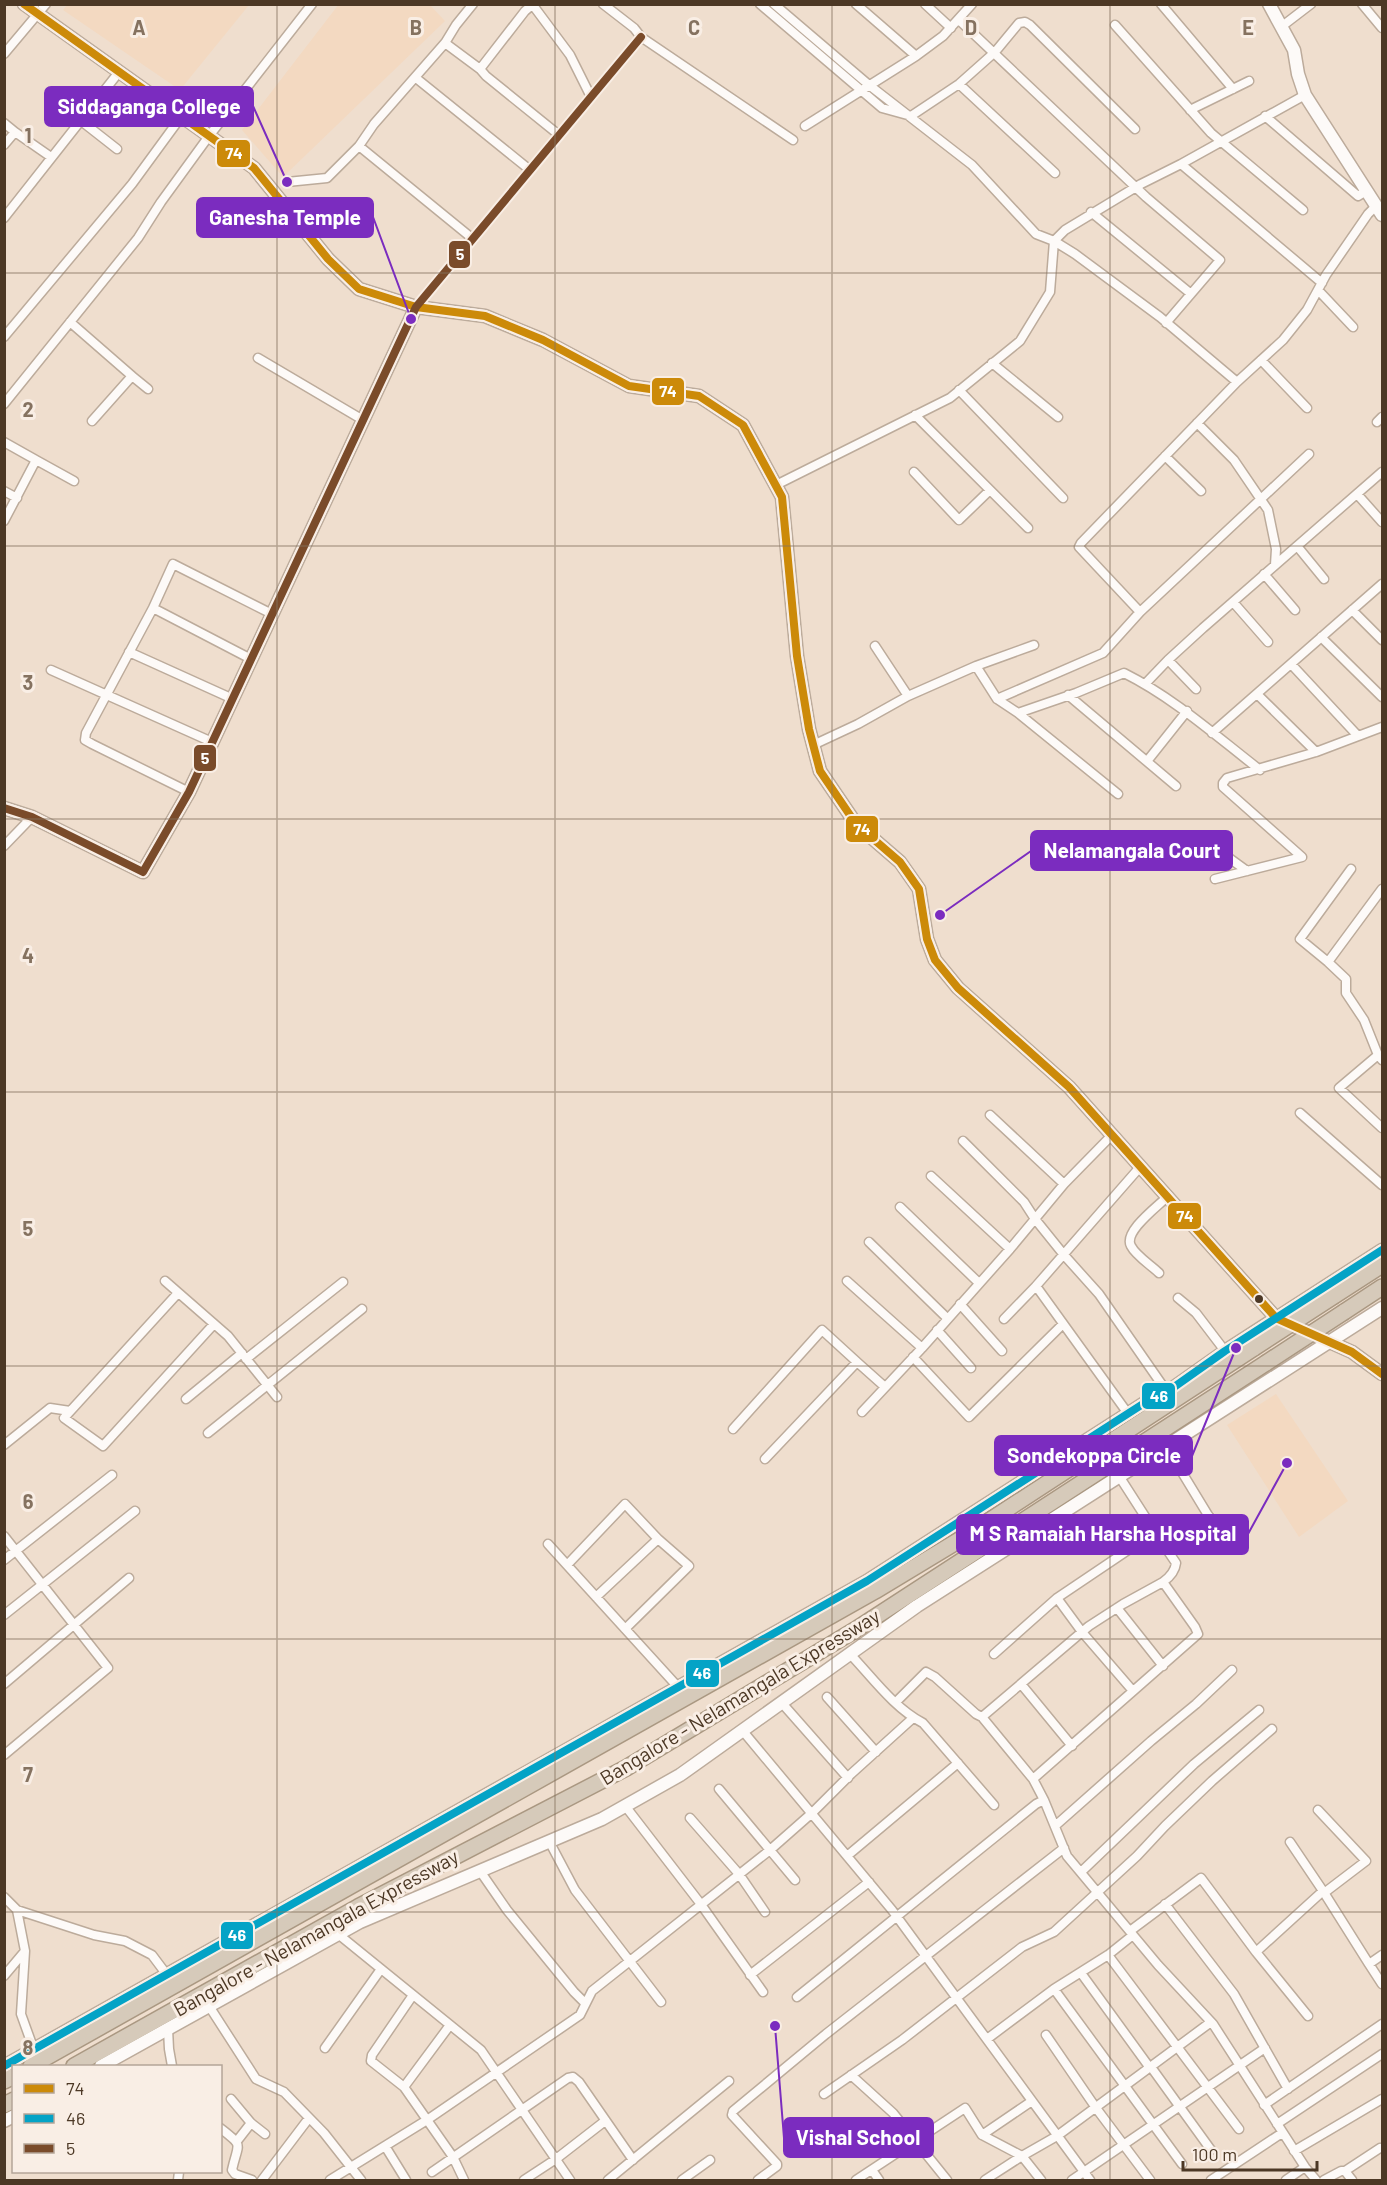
<svg xmlns="http://www.w3.org/2000/svg" width="1387" height="2185" font-family="Barlow,sans-serif">
<style>
.built{fill:#f3d9c1}
.lines{fill:none;stroke-linecap:round;stroke-linejoin:round}
.street-casing{stroke:#bcab9b;stroke-width:11}
.secondary-casing{stroke:#bcab9b;stroke-width:15}
.highway-casing{stroke:#aa9882;stroke-width:18}
.street{stroke:#fdfaf8;stroke-width:8}
.secondary{stroke:#fdfaf8;stroke-width:12}
.highway{stroke:#d6caba;stroke-width:15}
.highway-bridge-casing{stroke:#aa9882;stroke-width:18;stroke-linecap:butt}
.highway-bridge{stroke:#d6caba;stroke-width:15}
.bus-1-casing{stroke:#f9eee5;stroke-width:12}
.bus-2-casing{stroke:#f9eee5;stroke-width:12}
.bus-3-casing{stroke:#f9eee5;stroke-width:12}
.bus-1{stroke:#cc8a09;stroke-width:8}
.bus-2{stroke:#04a3c6;stroke-width:8}
.bus-3{stroke:#7a4b2a;stroke-width:8}
.grid{fill:none;stroke:#857260;stroke-width:1.5;stroke-opacity:0.55}
.bus-dot{fill:#4c3825;stroke:#f9eee5;stroke-width:2}
.labels{text-anchor:middle;stroke-width:6;stroke-linejoin:round;paint-order:stroke}
.street-label{font-size:20px;fill:#4c3825;stroke:#f9eee5}
.grid-label{font-size:20px;text-anchor:middle;font-weight:bold;fill:#857260;stroke:#f9eee5;stroke-width:6;stroke-linejoin:round;paint-order:stroke}
.leader{fill:none;stroke:#7b2cbf;stroke-width:2}
.callout-dot{fill:#7b2cbf;stroke:#f9eee5;stroke-width:2}
.callout{fill:#7b2cbf;stroke:#7b2cbf;stroke-width:2}
.callout-label{font-size:21px;text-anchor:middle;font-weight:bold;fill:#fff}
.line-badge{stroke:#f9eee5;stroke-width:2}
.badge-label{font-size:16px;text-anchor:middle;font-weight:bold;fill:#fff}
</style>
<rect width="100%" height="100%" fill="#efdece"/>
<path class="built" d="M68 4H249V5L180 90 63 10Z
M339 4 430 5 445 21 283 177 242 130Z
M1276 1394 1348 1501 1299 1537 1227 1425Z"/>
<g class="lines">
<g class="street-casing">
<path id="street" d="M532 4 570 55 591 97
M603 4 634 28 641 37 793 140
M760 4 882 108 911 116 959 84 995 52 1019 23 1025 22 1030 25 1135 129
M774 4 869 85 972 165 1036 234 1054 241 1075 254 1160 317 1237 382
M856 4 916 56
M925 4 951 28
M1161 4 1233 89
M1362 4 1382 28
M959 20 1146 197 1220 260 1166 323
M1115 25 1211 133 1303 210
M1281 27 1311 4
M445 43 480 69 486 76 559 135
M4 54 46 4
M480 69 525 11 532 5
M416 78 530 170
M959 84 1055 173
M1190 110 1249 81
M1265 116 1358 196 1366 191
M80 120 117 149
M4 123 15 132
M805 126 916 56 943 36 972 4
M4 145 15 132 51 157
M359 146 473 239
M1181 164 1322 283
M287 182 327 178 359 146 374 124 445 43 456 25 473 4
M1091 212 1190 293
M4 218 119 72
M1318 290 1353 327
M416 307 641 37
M70 322 132 376 92 421
M4 337 132 184 181 117
M258 358 363 420
M1261 360 1307 408
M992 363 1058 417
M132 376 148 389
M959 390 1063 498
M4 404 138 238 161 202 209 136 312 4
M915 415 1028 528
M1377 422 1382 417
M1197 423 1234 460 1268 510 1276 549 1275 565
M4 442 36 460 4 521
M1165 456 1201 491
M36 460 74 481
M914 472 959 520 990 490
M776 485 950 398 1020 341 1050 292 1054 241 1065 230 1141 184 1181 164 1305 95
M4 491 17 498
M1357 494 1382 522
M1297 546 1324 579
M1264 574 1295 610
M1233 602 1268 642
M153 608 251 659
M1352 610 1382 640
M1140 612 1079 547 1081 543 1237 382 1283 340 1307 310 1326 275 1368 214 1376 206
M1321 637 1382 697
M875 646 908 696
M129 652 233 699
M1168 660 1196 689
M1291 664 1358 736
M976 666 997 699 1018 713 1076 693 1124 673C1174 698 1216 736 1260 770
M51 670 212 742
M1145 684 1168 660 1203 628 1382 472
M1257 694 1316 752
M1068 695 1176 786
M997 699 1103 653 1140 612 1309 454
M1018 713 1118 794
M1212 733 1382 584
M813 745 858 724 908 696 976 666 1034 645
M1148 760 1187 711
M189 792 92 744 85 740 86 733 153 608 173 564 272 614
M4 846 32 817
M1214 847 1247 871
M1215 879 1302 857 1223 787V783L1227 778 1316 752 1382 727
M1382 889 1328 962 1346 979V993L1364 1020 1378 1055 1382 1060
M1328 962 1300 939 1351 869
M1378 1055 1339 1088 1382 1128
M1300 1113 1382 1185
M990 1115 1064 1184
M963 1141 1024 1202 1035 1219 1064 1255 1099 1294 1167 1392
M931 1176 1010 1249
M900 1207 979 1283
M869 1242 947 1318
M1159 1273C1151 1265 1136 1256 1131 1246 1123 1232 1157 1207 1167 1197
M165 1281 228 1336 277 1397
M847 1281 922 1348
M1036 1286 1140 1167
M178 1293 64 1418 103 1446 214 1324
M1178 1298 1196 1313 1225 1351
M960 1304 1002 1351
M1004 1319 1036 1286 1129 1415
M937 1330 971 1368
M913 1357 969 1417 1063 1324
M246 1359 343 1282
M186 1399 242 1353
M862 1412 922 1348 1010 1249 1064 1184 1112 1135
M733 1429 822 1330 857 1362
M208 1433 362 1309
M4 1445 50 1408 70 1411
M1166 1446 1228 1548
M765 1459 857 1362 885 1387
M1155 1532 1176 1563C1175 1572 1170 1577 1163 1582
M4 1536 108 1668 4 1755
M548 1544 567 1565
M1163 1544 1209 1516
M4 1560 112 1475
M596 1597 658 1539 625 1504 567 1565 678 1687
M1057 1598 1082 1632 1133 1691
M1117 1608 1163 1666
M4 1615 135 1511
M625 1629 689 1566 658 1539
M850 1654C872 1677 894 1708 923 1723L994 1805
M994 1654 1057 1598 1155 1532 1119 1476
M4 1684 129 1578
M1021 1684 1072 1746
M827 1697 876 1752
M781 1702 848 1778
M896 1702 926 1672 935 1677 976 1714 982 1717 1033 1779 1044 1800 1067 1856 1158 1965 1213 2024 1305 2167 1286 2180
M982 1717 1089 1626 1123 1604 1163 1582 1195 1627 1198 1634 1033 1779
M742 1730 892 1910 1090 2180
M719 1789 795 1880
M626 1807 700 1903 763 1992
M1318 1810 1366 1861 1324 1893
M690 1818 739 1874 765 1912
M1055 1826 1151 1741 1196 1704 1232 1670
M549 1841 575 1890 661 2002
M1290 1842 1323 1891
M847 1856 958 1763
M480 1871 507 1910 574 1992 585 2003
M1081 1872 1194 1764 1259 1710
M4 1897 17 1910 25 1951 4 1976
M1165 1904 1234 1994 1288 2089
M17 1910 94 1935 125 1941 152 1955 167 1975
M1130 1931 1201 1878 1256 1952 1308 2016
M338 1934 481 2050 570 2180
M25 1951 21 2014 34 2050
M1256 1952 1323 1891 1369 1964 1382 1955
M1108 1955 1239 2129
M1369 1964 1382 1984
M1081 1973 1150 2068
M750 1975 869 1882
M1054 1989 1182 2164
M413 1995 372 2055 371 2061 404 2087 453 2157 464 2180
M797 1997 1036 1804 1044 1800
M209 2006 256 2079 284 2092 324 2133 361 2180
M168 2029 169 2049 172 2066
M1046 2035 1096 2108 1150 2180
M987 2039 1054 1989 1108 1955 1133 1935
M325 2048 381 1969
M1151 2067 1211 2150
M851 2075 893 2113 947 2180
M404 2087 450 2025
M824 2094 902 2040 1022 1947 1054 1932 1137 1856 1165 1826 1212 1781 1272 1729
M231 2099 251 2123 265 2134
M1264 2105 1382 2024
M1277 2124 1382 2054
M220 2128C245 2147 238 2142 232 2170L235 2174 252 2180
M982 2135 1032 2101
M237 2141 251 2123
M385 2146 406 2180
M1294 2151 1382 2099
M1305 2167 1316 2180
M872 2170 879 2180
M1345 2171 1380 2148
M432 2172 568 2078 573 2077 579 2082 633 2160
M178 2180 179 2172
M262 2180 309 2118
M330 2180 427 2120 580 2015 592 1991 770 1850 812 1813 851 1774 913 1718
M524 2180 556 2159 605 2121
M608 2180 729 2081
M682 2180 710 2160
M758 2180 777 2166V2164L732 2115 733 2111 826 2034 1064 1848
M856 2180 965 2108 982 2135 1022 2156 1041 2180
M985 2180 1022 2156 1057 2136 1211 2022
M1072 2180 1265 2048
M1211 2180 1282 2133
M1324 2180 1341 2171H1345L1352 2180"/>
</g>
<g class="secondary-casing">
<path id="secondary" d="M24 4 254 168 328 259 359 289 416 307 485 316 543 340 629 386 699 396 743 425 782 497 797 656 809 729 820 771 856 824 900 862 919 889 927 939 935 960 958 988 1069 1087 1276 1318 1352 1352 1382 1374
M1269 4 1294 50 1298 74 1305 95 1382 215
M4 808 32 817 143 872 189 792 416 307
M4 2066 867 1581 1146 1402 1167 1392 1225 1351 1382 1250
M101 2066 360 1922 602 1819 680 1775 917 1606 1382 1308
M4 2121 14 2116"/>
</g>
<g class="highway-casing">
<path id="highway" d="M1334 1296 1382 1265
M1344 1312 1382 1287
M31 2066 875 1591 966 1536 1254 1348
M74 2066 358 1907 626 1768 855 1630 1266 1363
M4 2081 14 2076
M4 2105 14 2100"/>
</g>
<use href="#street" class="street"/>
<use href="#secondary" class="secondary"/>
<use href="#highway" class="highway"/>
<g class="highway-bridge-casing">
<path id="highway-bridge" d="M1254 1348 1334 1296
M1266 1363 1344 1312"/>
</g>
<use href="#highway-bridge" class="highway-bridge"/>
<g class="bus-1-casing">
<path id="bus-1" d="M24 4 254 168 328 259 359 289 416 307 485 316 543 340 629 386 699 396 743 425 782 497 797 656 809 729 820 771 856 824 900 862 919 889 927 939 935 960 958 988 1069 1087 1276 1318 1352 1352 1382 1374"/>
</g>
<g class="bus-2-casing">
<path id="bus-2" d="M4 2066 867 1581 1146 1402 1167 1392 1225 1351 1382 1250"/>
</g>
<g class="bus-3-casing">
<path id="bus-3" d="M4 808 32 817 143 872 189 792 416 307 641 37"/>
</g>
<use href="#bus-1" class="bus-1"/>
<use href="#bus-2" class="bus-2"/>
<use href="#bus-3" class="bus-3"/>
</g>
<path class="grid" d="M277 4V2180M555 4V2180M832 4V2180M1110 4V2180M4 273H1382M4 546H1382M4 819H1382M4 1092H1382M4 1366H1382M4 1639H1382M4 1912H1382"/>
<circle class="bus-dot" cx="1259" cy="1299" r="5"/>
<g class="labels">
<g class="street-label">
<text transform="translate(740 1697) rotate(-31)" y="7">Bangalore - Nelamangala Expressway</text>
<text transform="translate(316 1933) rotate(-29)" y="7">Bangalore - Nelamangala Expressway</text>
</g>
</g>
<g class="grid-label">
<text x="139" y="35">A</text>
<text x="416" y="35">B</text>
<text x="694" y="35">C</text>
<text x="971" y="35">D</text>
<text x="1248" y="35">E</text>
<text x="28" y="143">1</text>
<text x="28" y="417">2</text>
<text x="28" y="690">3</text>
<text x="28" y="963">4</text>
<text x="28" y="1236">5</text>
<text x="28" y="1509">6</text>
<text x="28" y="1782">7</text>
<text x="28" y="2055">8</text>
</g>
<path class="leader" d="M287 182L253 106M411 319L373 217M940 915L1031 851M1236 1348L1192 1456M1287 1463L1248 1534M775 2026L784 2138"/>
<g class="callout-dot">
<circle cx="287" cy="182" r="6"/>
<circle cx="411" cy="319" r="6"/>
<circle cx="940" cy="915" r="6"/>
<circle cx="1236" cy="1348" r="6"/>
<circle cx="1287" cy="1463" r="6"/>
<circle cx="775" cy="2026" r="6"/>
</g>
<g class="callout">
<rect x="45" y="87" width="208" height="39" rx="6"/>
<rect x="197" y="198" width="176" height="39" rx="6"/>
<rect x="1031" y="831" width="201" height="39" rx="6"/>
<rect x="995" y="1436" width="197" height="39" rx="6"/>
<rect x="957" y="1515" width="291" height="39" rx="6"/>
<rect x="784" y="2118" width="149" height="39" rx="6"/>
</g>
<g class="callout-label">
<text x="149" y="114">Siddaganga College</text>
<text x="285" y="225">Ganesha Temple</text>
<text x="1132" y="858">Nelamangala Court</text>
<text x="1094" y="1463">Sondekoppa Circle</text>
<text x="1103" y="1541">M S Ramaiah Harsha Hospital</text>
<text x="858" y="2145">Vishal School</text>
</g>
<g class="line-badge">
<rect x="216" y="139" width="35" height="29" rx="6" fill="#cc8a09"/>
<rect x="448" y="240" width="23" height="29" rx="6" fill="#7a4b2a"/>
<rect x="651" y="377" width="34" height="29" rx="6" fill="#cc8a09"/>
<rect x="193" y="744" width="24" height="28" rx="6" fill="#7a4b2a"/>
<rect x="845" y="815" width="34" height="28" rx="6" fill="#cc8a09"/>
<rect x="1167" y="1202" width="35" height="28" rx="6" fill="#cc8a09"/>
<rect x="1141" y="1382" width="35" height="28" rx="6" fill="#04a3c6"/>
<rect x="685" y="1659" width="35" height="29" rx="6" fill="#04a3c6"/>
<rect x="220" y="1921" width="34" height="29" rx="6" fill="#04a3c6"/>
</g>
<g class="badge-label">
<text x="234" y="159">74</text>
<text x="460" y="260">5</text>
<text x="668" y="397">74</text>
<text x="205" y="764">5</text>
<text x="862" y="835">74</text>
<text x="1185" y="1222">74</text>
<text x="1159" y="1402">46</text>
<text x="702" y="1679">46</text>
<text x="237" y="1941">46</text>
</g>
<rect width="1387" height="2185" fill="none" stroke="#4c3825" stroke-width="12"/>
<rect x="12" y="2065" width="210" height="108" fill="#f9eee5" stroke="#b4a598" stroke-width="1.5"/>
<rect x="24" y="2084" width="30" height="9" fill="#cc8a09" stroke="#b4a598" stroke-width="1.5"/>
<text x="66" y="2095" font-size="18" fill="#4c3825">74</text>
<rect x="24" y="2114" width="30" height="9" fill="#04a3c6" stroke="#b4a598" stroke-width="1.5"/>
<text x="66" y="2125" font-size="18" fill="#4c3825">46</text>
<rect x="24" y="2144" width="30" height="9" fill="#7a4b2a" stroke="#b4a598" stroke-width="1.5"/>
<text x="66" y="2155" font-size="18" fill="#4c3825">5</text>
<path d="M1183 2161v9h134v-9" fill="none" stroke="#4c3825" stroke-width="3"/>
<text x="1192" y="2161" font-size="18" fill="#4c3825" stroke="#f9eee5" stroke-width="4.5" paint-order="stroke">100 m</text>
</svg>
